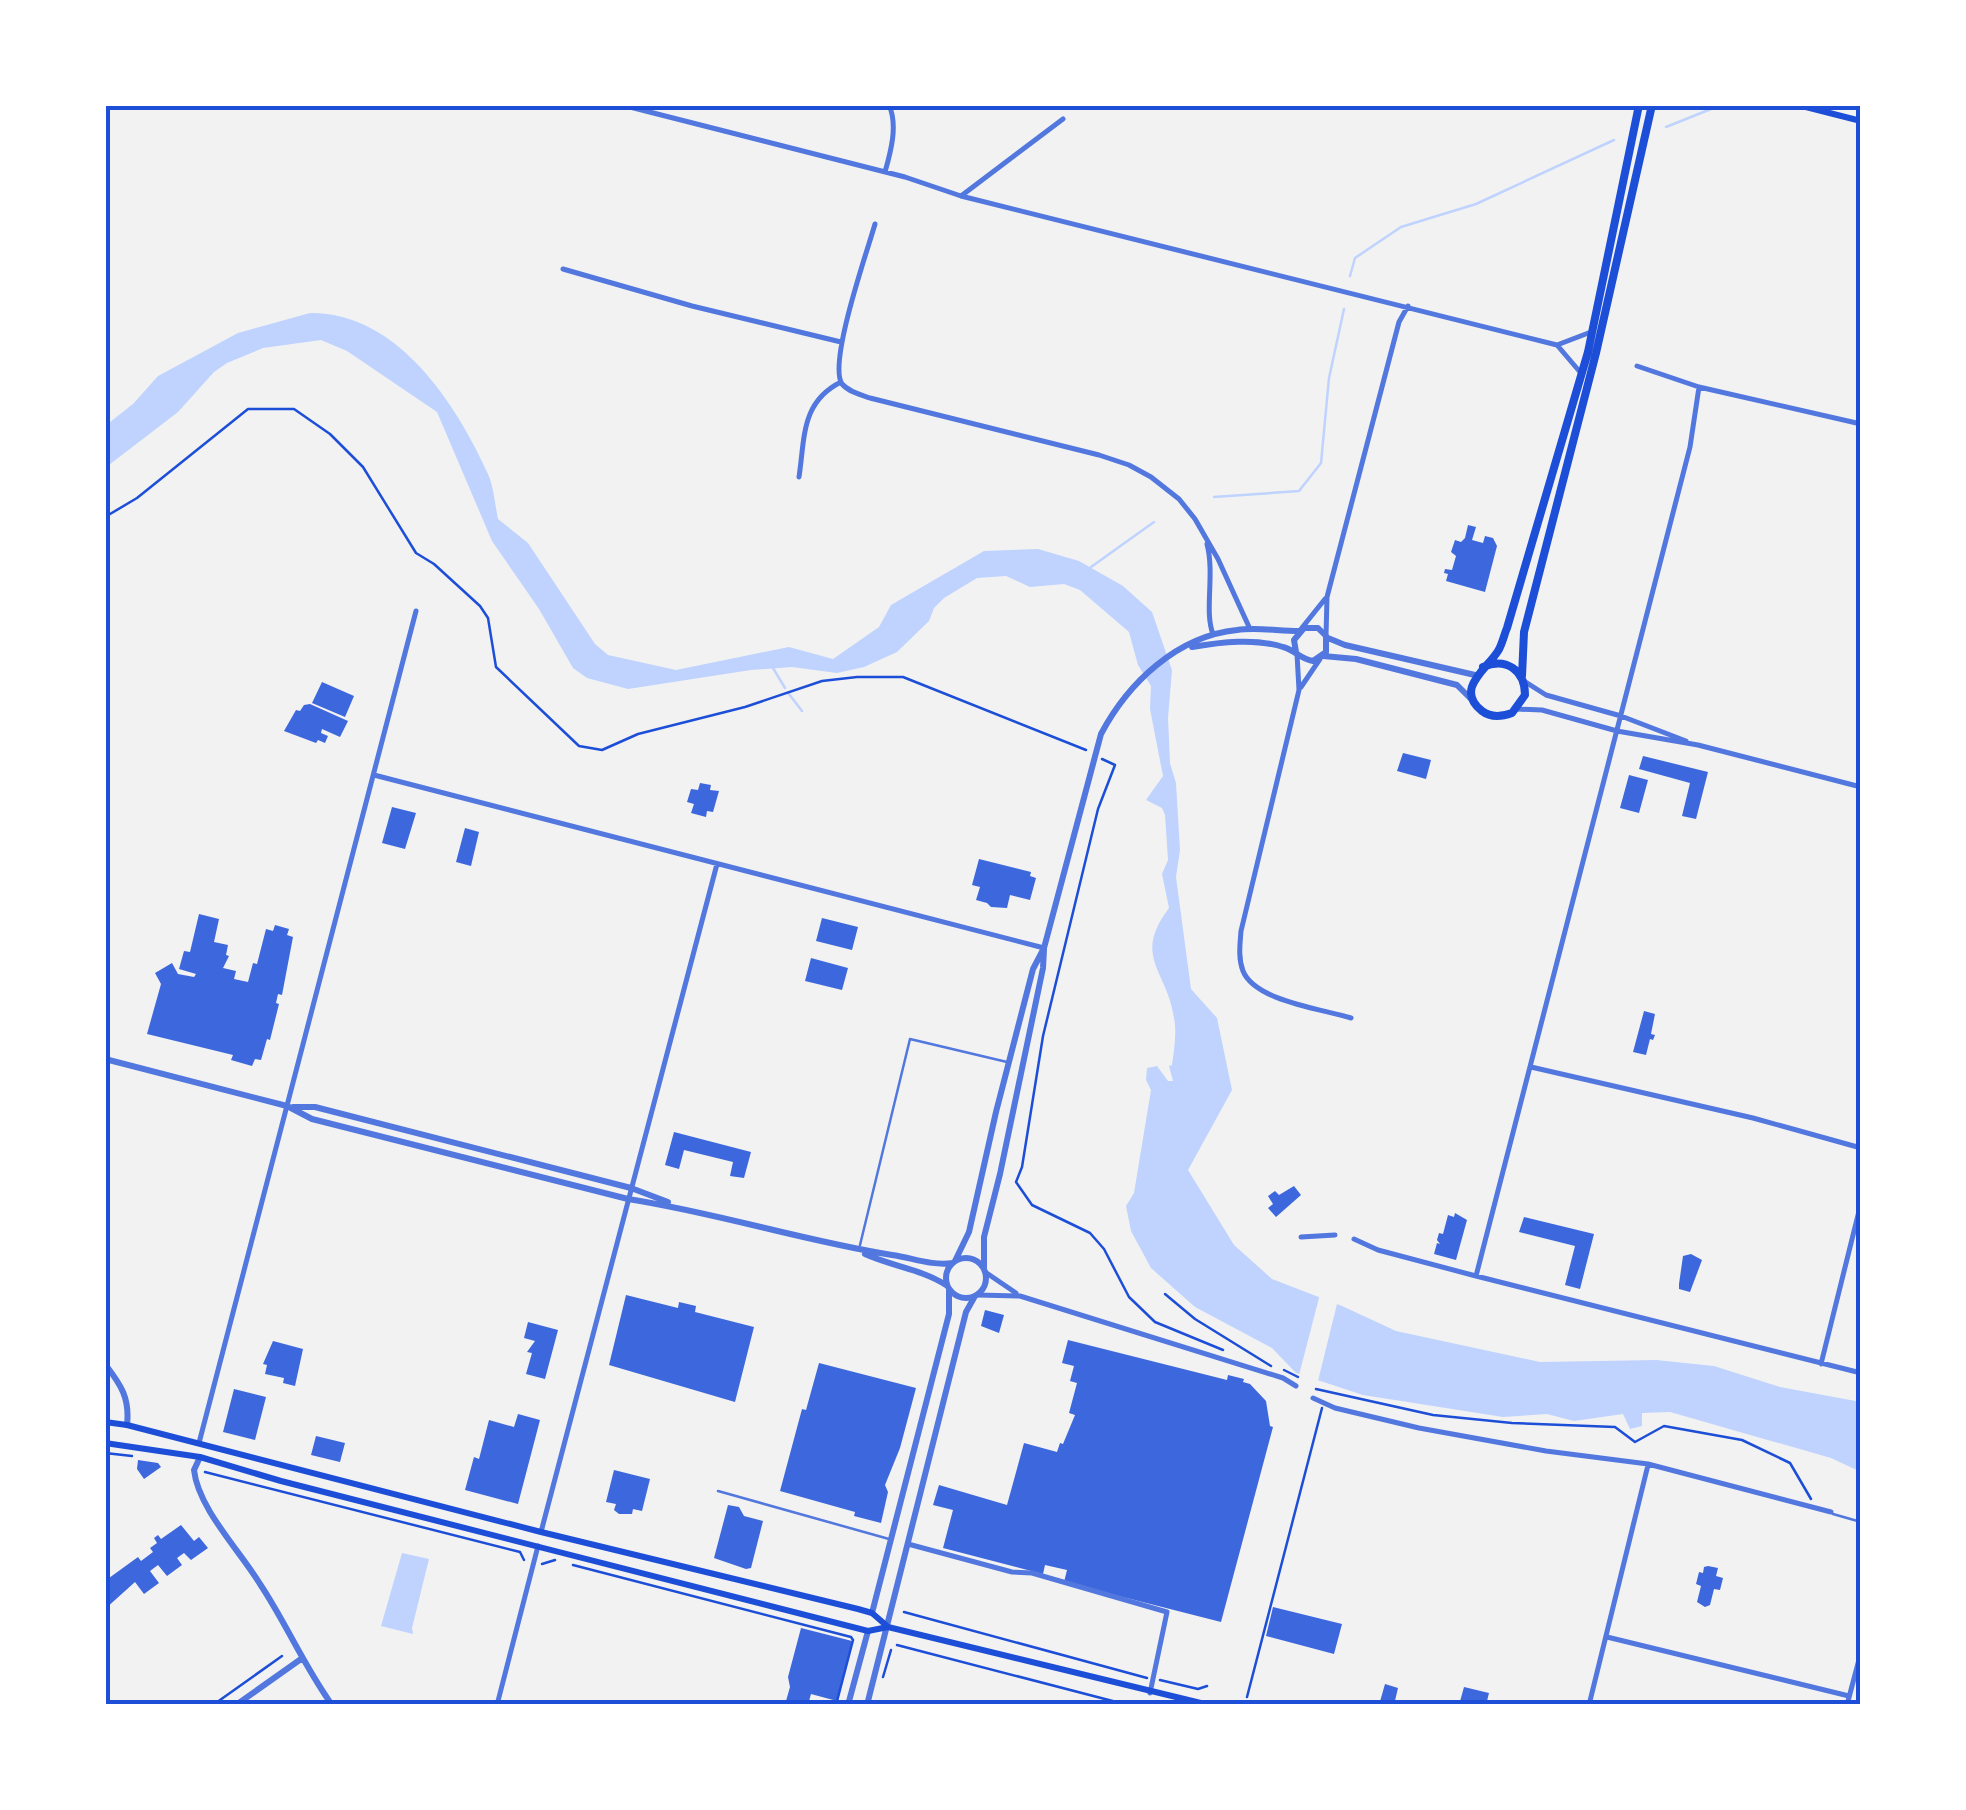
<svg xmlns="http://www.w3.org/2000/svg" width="1966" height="1810" font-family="'Fira Sans',sans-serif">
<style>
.water{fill:#bfd3fe}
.pier{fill:#f2f2f2}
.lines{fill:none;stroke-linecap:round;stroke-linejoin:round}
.stream{stroke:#bfd3fe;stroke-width:2.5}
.building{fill:#3d67dc}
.path{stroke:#1d4ed8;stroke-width:2.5}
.service{stroke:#5277de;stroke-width:2.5}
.minor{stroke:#5277de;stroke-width:5}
.tertiary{stroke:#5277de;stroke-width:6}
.secondary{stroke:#1d4ed8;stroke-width:6}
.trunk{stroke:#1d4ed8;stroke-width:8}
.neatline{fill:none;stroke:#1d4ed8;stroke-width:4}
</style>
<rect width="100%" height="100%" fill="#f2f2f2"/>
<path class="water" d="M310 313C397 312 456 403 488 474 494 488 495 505 498 519L528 543 595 644 608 655 676 670 789 647 833 659 879 627 891 605 984 551 1038 549 1079 561 1123 586 1152 612 1172 670 1168 718 1170 763 1176 783 1180 850 1176 877 1191 989 1217 1018 1232 1090 1188 1170 1234 1245 1272 1279 1342 1306 1396 1331 1540 1362 1656 1360 1714 1366 1780 1387 1861 1402V1472L1831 1458 1670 1412 1642 1413V1426L1630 1429 1623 1414 1574 1421 1547 1414 1503 1417 1363 1395 1296 1373 1272 1348 1195 1307 1151 1268 1131 1231 1126 1206 1134 1193 1151 1090 1146 1080 1147 1068 1157 1066 1168 1081H1173L1169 1066 1172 1065C1174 1050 1177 1033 1174 1018 1167 970 1132 957 1169 908L1162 874 1168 860 1165 815 1162 808 1146 800 1163 776 1150 709 1151 686 1138 665 1129 632 1080 590 1064 584 1030 587 1006 576 977 578 944 598 934 608 929 621 897 652 864 667 837 673 792 667 751 670 628 689 587 678 573 668 539 609 492 541 437 412 347 351 321 340 263 348 227 363 214 372 178 412 105 468V426L133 404 158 376 238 333Z
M402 1553 429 1559 412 1628 413 1634 381 1626Z"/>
<path class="pier" d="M1320 1294 1338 1300 1317 1385 1298 1379Z"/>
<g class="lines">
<path class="stream" d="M1666 127 1721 105
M1350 276 1355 258 1401 227 1476 204 1614 140
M1214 497 1299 491 1321 463 1329 378 1344 309
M1091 567 1154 522
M773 668 785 688
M789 694 802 711"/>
</g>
<path class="building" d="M1468 525 1476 527 1472 540 1483 543 1485 536 1493 538 1497 546 1485 592 1446 581 1448 574 1444 573 1445 569 1452 570 1456 556 1451 552 1455 540 1461 542 1465 538Z
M322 682 354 696 345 717 312 703Z
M310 704 348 721 340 737 322 729 321 733 328 736 325 743 318 740 316 743 284 731 296 710 300 711 304 705Z
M1403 753 1431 760 1426 779 1397 771Z
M1643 756 1708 772 1696 819 1682 816 1690 783 1639 769Z
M1629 775 1648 780 1639 813 1620 808Z
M700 783 711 785 710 790 719 791 713 812 707 811 706 817 691 813 694 804 687 802 691 789 698 790Z
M392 807 416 813 405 849 382 843Z
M465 828 479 832 471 866 456 862Z
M979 859 1031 872 1030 876 1036 878 1030 900 1010 895 1007 908 991 907 987 903 976 900 980 887 972 885Z
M199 914 219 919 214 942 228 945 226 955 229 956 223 968 236 971 234 979 248 982 253 963 257 964 266 929 273 931 275 925 289 929 287 935 293 937 282 995 278 994 276 1003 279 1004 270 1040 267 1039 261 1060 255 1059 252 1066 231 1060 233 1055 147 1034 161 984 155 973 172 963 178 974 194 977 196 974 179 969 184 951 190 952Z
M822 918 858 927 852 950 816 941Z
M811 958 848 968 842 990 805 981Z
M1644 1011 1655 1014 1651 1034 1655 1035 1653 1040 1650 1039 1646 1055 1633 1052Z
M674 1132 751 1152 744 1178 730 1176 733 1162 684 1150 679 1169 665 1165Z
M1294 1186 1301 1195 1276 1217 1268 1208 1273 1204 1268 1196 1275 1191 1279 1195Z
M1455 1213 1467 1220 1456 1260 1434 1254 1437 1243 1440 1244 1437 1240 1439 1233 1443 1234 1448 1215 1454 1217Z
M1524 1217 1594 1234 1580 1289 1565 1285 1575 1246 1519 1232Z
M1691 1254 1702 1260 1690 1292 1679 1289V1284L1683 1256Z
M626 1295 678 1308 679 1302 696 1306 695 1312 754 1327 735 1402 609 1365Z
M985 1310 1004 1315 999 1333 981 1326Z
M528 1322 558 1330 545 1379 526 1374 532 1353 527 1352 535 1341 524 1338Z
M1068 1340 1227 1380 1228 1375 1244 1379 1243 1382 1250 1384 1266 1401 1270 1426 1273 1427 1221 1622 1064 1582 1067 1570 1045 1565 1043 1574 943 1548 953 1510 933 1505 939 1485 1007 1505 1024 1443 1057 1452 1060 1443 1063 1444 1075 1415 1069 1413 1077 1383 1070 1381 1074 1366 1062 1363Z
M273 1341 303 1349 295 1386 283 1383 284 1378 265 1374 267 1365 263 1364Z
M819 1363 916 1388 900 1448 885 1485 888 1492 881 1523 854 1516 855 1512 780 1491 802 1409 806 1410Z
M234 1389 266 1397 255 1440 223 1432Z
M518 1414 540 1420 518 1504 465 1490 474 1457 479 1459 489 1420 514 1427Z
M316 1436 345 1443 340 1462 311 1455Z
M138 1460 158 1463 161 1467 144 1479 137 1469Z
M614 1470 650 1479 642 1511 633 1509 632 1514H619L614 1510 616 1504 606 1502Z
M728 1505 739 1507 744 1516 763 1521 751 1568 746 1569 714 1558Z
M181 1525 194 1541 199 1537 208 1548 191 1560 184 1553 177 1558 182 1565 167 1576 158 1565 150 1571 159 1583 144 1594 135 1582 105 1609V1573L109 1578 138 1557 141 1561 153 1552 150 1548 157 1543 154 1538 158 1535 161 1539Z
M1708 1566 1718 1568 1716 1576 1723 1578 1720 1590 1714 1589 1710 1605 1705 1607 1697 1602 1701 1586 1696 1584 1699 1572 1703 1573 1704 1567Z
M1273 1607 1342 1624 1334 1654 1266 1636Z
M801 1628 852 1641 837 1701 811 1694 808 1705 786 1701 790 1687 788 1677Z
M1385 1684 1398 1688 1394 1705H1379Z
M1464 1687 1489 1693 1486 1705H1459Z"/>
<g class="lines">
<path class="path" d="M105 517 137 498 248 409H294L330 434 363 467 416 553 434 564 480 606 488 618 496 667 579 746 602 750 638 734 745 707 822 681 857 677H903L1086 750
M1102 759 1115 765 1098 809 1043 1036 1022 1167 1016 1182 1032 1205 1090 1233 1104 1249 1129 1297 1155 1322 1223 1350
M1165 1294 1195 1319 1271 1366
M1284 1370 1298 1377
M1316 1389 1433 1415 1512 1423 1615 1427 1635 1442 1664 1426 1742 1440 1790 1463 1811 1499
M105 1453 132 1456
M205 1472 520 1552 524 1560
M542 1564 555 1560
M573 1565 851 1637 853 1640 836 1705
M904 1612 1147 1678
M897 1645 1128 1705
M883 1677 891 1650
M1160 1680 1198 1689 1207 1686
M1247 1697 1322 1408
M213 1705 282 1656"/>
<path class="service" d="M860 1245 910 1039 1007 1062
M718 1491 889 1539
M1833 1514 1861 1522"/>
<path class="minor" d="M622 105 905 177 961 196 1557 345 1580 372
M885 172C891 151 898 125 889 105
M961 196 1063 119
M875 224C867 252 828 363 842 384 849 392 861 395 870 398L1099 455 1129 465 1151 477 1179 499 1195 519 1218 559 1250 629
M563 269 692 306 841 342
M1557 345 1591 332
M1637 366 1699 387 1861 424
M799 477C805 437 801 402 841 382
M1207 544C1215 574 1204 612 1213 634
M1301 629 1325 599
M1326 636 1327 597 1399 322 1408 306
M1297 654 1299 690 1241 931C1240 944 1238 958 1243 971 1255 1001 1322 1009 1351 1018
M1524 681 1546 695 1621 716 1686 741
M1301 687 1320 659
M1516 709 1542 710 1617 731 1698 745 1861 787
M374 775 1044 948
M1531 1067 1753 1118 1861 1148
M1301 1237 1335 1235
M1354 1239 1378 1250 1476 1276 1861 1373
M985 1272 1016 1293
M1476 1276 1690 447 1699 387
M977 1295 1020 1296 1283 1378 1296 1386
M1821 1364 1861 1203
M1313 1398 1335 1408 1419 1428 1546 1451 1648 1464 1831 1512
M199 1443 416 611
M541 1532 717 864
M908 1544 1012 1572 1032 1573 1167 1612 1150 1693
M1607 1637 1849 1696
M497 1705 538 1546
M1589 1705 1648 1465
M1847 1705 1861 1652"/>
<path class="tertiary" d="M1328 638 1345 645 1475 675
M1192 647C1221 642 1255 638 1283 647 1295 650 1300 659 1313 661L1326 652V636L1318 628H1304L1294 640 1296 652
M1323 656 1356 659 1457 685 1474 702
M105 1059 287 1106 312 1119 628 1199C718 1213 804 1241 892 1255 913 1258 931 1266 953 1263
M293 1107H315L631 1188 668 1202
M865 1254C891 1266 921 1269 946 1285
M946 1278a20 20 0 1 1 40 0a20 20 0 1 1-40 0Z
M955 1261 969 1232 996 1112 1033 969 1044 948 1101 734C1128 683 1177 636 1237 630 1257 627 1278 631 1299 631
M984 1268V1237L1000 1174 1043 968 1044 949
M105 1364C121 1385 130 1398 127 1425
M200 1457 194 1470C198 1508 240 1551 260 1584 286 1623 304 1666 332 1705
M872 1613 949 1314V1289
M236 1705 301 1659
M848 1705 868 1631
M867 1705 966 1312 975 1296"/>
<path class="secondary" d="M1798 105 1861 121
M105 1422 127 1425 541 1532 858 1609 872 1613 887 1626
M105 1443 200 1457 281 1481 868 1631 888 1627 1209 1705"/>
<path class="trunk" d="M1483 667C1506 657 1525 670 1525 695L1512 713C1501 717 1491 718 1482 711 1454 689 1487 669 1498 651 1502 645 1504 635 1507 628L1588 352 1639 105
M1522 676 1524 632 1596 353 1652 105"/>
</g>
<rect width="1966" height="1810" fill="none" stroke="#ffffff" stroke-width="215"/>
<rect x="108" y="108" width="1750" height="1594" class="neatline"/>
</svg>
